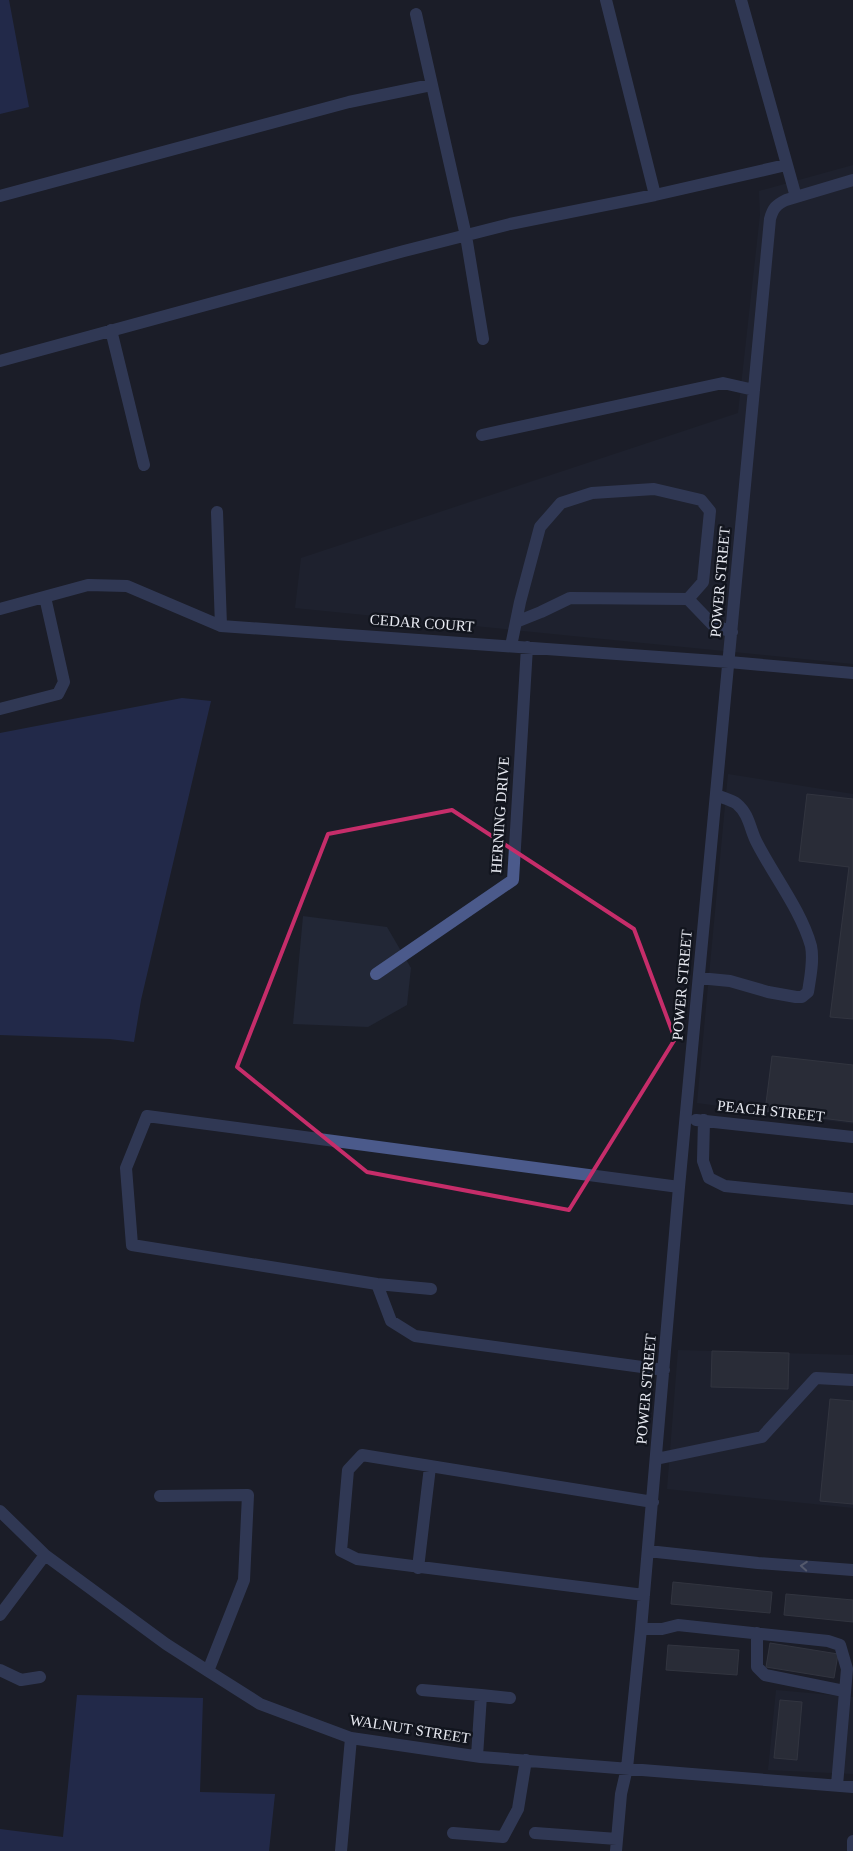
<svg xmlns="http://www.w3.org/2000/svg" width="853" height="1851" font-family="Georgia,serif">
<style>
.built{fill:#222736}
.green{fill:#2b3971}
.building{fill:#3a3e49;stroke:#4d515c}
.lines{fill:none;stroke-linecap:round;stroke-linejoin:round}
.minor{stroke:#4b5a8b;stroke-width:12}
.oneway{stroke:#9aa2be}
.marked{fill:none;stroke:#c62d6a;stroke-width:4;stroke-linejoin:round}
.labels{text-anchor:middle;stroke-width:5;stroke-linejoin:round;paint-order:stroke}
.street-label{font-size:15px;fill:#e8eaf2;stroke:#12151e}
</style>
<rect width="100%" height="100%" fill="#1b1e28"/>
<path class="built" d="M853 165V664L295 608 301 558 738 413 760 215 759 191Z
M728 774 853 794V1124L697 1103Z
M303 916 387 927 411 968 407 1005 368 1027 293 1024Z
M678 1350 853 1355V1508L667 1489Z
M776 1690 853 1697V1774L768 1770Z"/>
<path class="green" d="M0 0H9L29 107 0 114Z
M182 698 211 701 141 1000 134 1042 110 1039 0 1035V733Z
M77 1695 203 1698 200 1792 275 1794 269 1851H0V1829L63 1837Z"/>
<path class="building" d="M807 794 853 799V1019L830 1017 849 867 799 861Z
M772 1056 853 1065V1122L765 1111Z
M712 1351 789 1353 788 1389 711 1387Z
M830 1399 853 1401V1504L820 1501Z
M673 1582 772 1592 770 1613 671 1604Z
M786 1594 853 1600V1622L784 1615Z
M770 1643 838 1654 834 1678 766 1667Z
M668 1645 739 1650 737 1675 666 1670Z
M780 1700 802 1702 797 1760 774 1758Z"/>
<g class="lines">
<path class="minor" d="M606 0 655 195
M741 0 796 197
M416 14 466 236 483 339
M0 196 349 102 431 85
M111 330 144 465
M0 361 404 251 510 224 655 195 786 165
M482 435 723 383 754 390
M217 512 221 626
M688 599 713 625 732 632
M0 609 88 585 127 586 221 626 729 662 853 673
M511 646 520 602 540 527 561 503 592 493 654 489 701 500 710 511 703 582 688 599 570 598 541 612 516 622
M0 709 58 694 64 682 45 597
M376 974 513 880 527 647
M699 978 730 981 768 992 796 997H802L808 992C810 978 814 961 811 946 801 910 773 875 756 841 750 829 749 814 737 804 732 800 723 798 716 795
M696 1120 853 1137
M704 1120 703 1161 709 1178 725 1186 853 1199
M377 1284 391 1321 415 1336 664 1370
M431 1289 377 1284 132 1245 126 1168 147 1116 679 1187
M656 1459 762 1437 816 1378 853 1380
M160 1496 248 1495 244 1580 208 1671
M0 1511 45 1555 166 1644 208 1671 260 1704 351 1738 481 1757 853 1787
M648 1551 758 1563 853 1570
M418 1568 430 1467
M644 1595 357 1559 341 1551 348 1470 362 1455 653 1502
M0 1615 45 1555
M641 1629H662L678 1625 828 1641 840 1645 847 1669 837 1785
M757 1633V1667L765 1675 844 1691
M0 1670 21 1680 40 1677
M422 1690 481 1695 477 1756
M481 1695 510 1698
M453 1833 503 1837 518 1809 526 1760
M535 1833 617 1839
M341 1851 351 1738
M616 1851 621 1794 627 1768 641 1629 679 1187 770 219C773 208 776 205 786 200L853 180
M853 1851V1841"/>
</g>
<defs><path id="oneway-chevron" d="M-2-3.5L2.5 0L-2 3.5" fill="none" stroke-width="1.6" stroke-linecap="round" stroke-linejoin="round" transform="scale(1.25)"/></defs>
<use class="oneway" href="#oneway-chevron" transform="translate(804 1566) rotate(-176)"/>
<path d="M0 0H853V1851H0ZM452 810 634 929 675 1039 569 1210 367 1172 237 1067 328 834Z" fill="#1b1e28" fill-opacity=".55" fill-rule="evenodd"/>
<path class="marked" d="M452 810 634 929 675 1039 569 1210 367 1172 237 1067 328 834Z"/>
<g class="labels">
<g class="street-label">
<text transform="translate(720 582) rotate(-85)" y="5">POWER STREET</text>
<text transform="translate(422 623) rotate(4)" y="5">CEDAR COURT</text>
<text transform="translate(500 815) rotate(-86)" y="5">HERNING DRIVE</text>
<text transform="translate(682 985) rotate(-85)" y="5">POWER STREET</text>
<text transform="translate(771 1111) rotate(6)" y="5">PEACH STREET</text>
<text transform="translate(646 1389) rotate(-85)" y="5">POWER STREET</text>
<text transform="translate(410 1729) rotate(9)" y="5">WALNUT STREET</text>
</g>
</g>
</svg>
